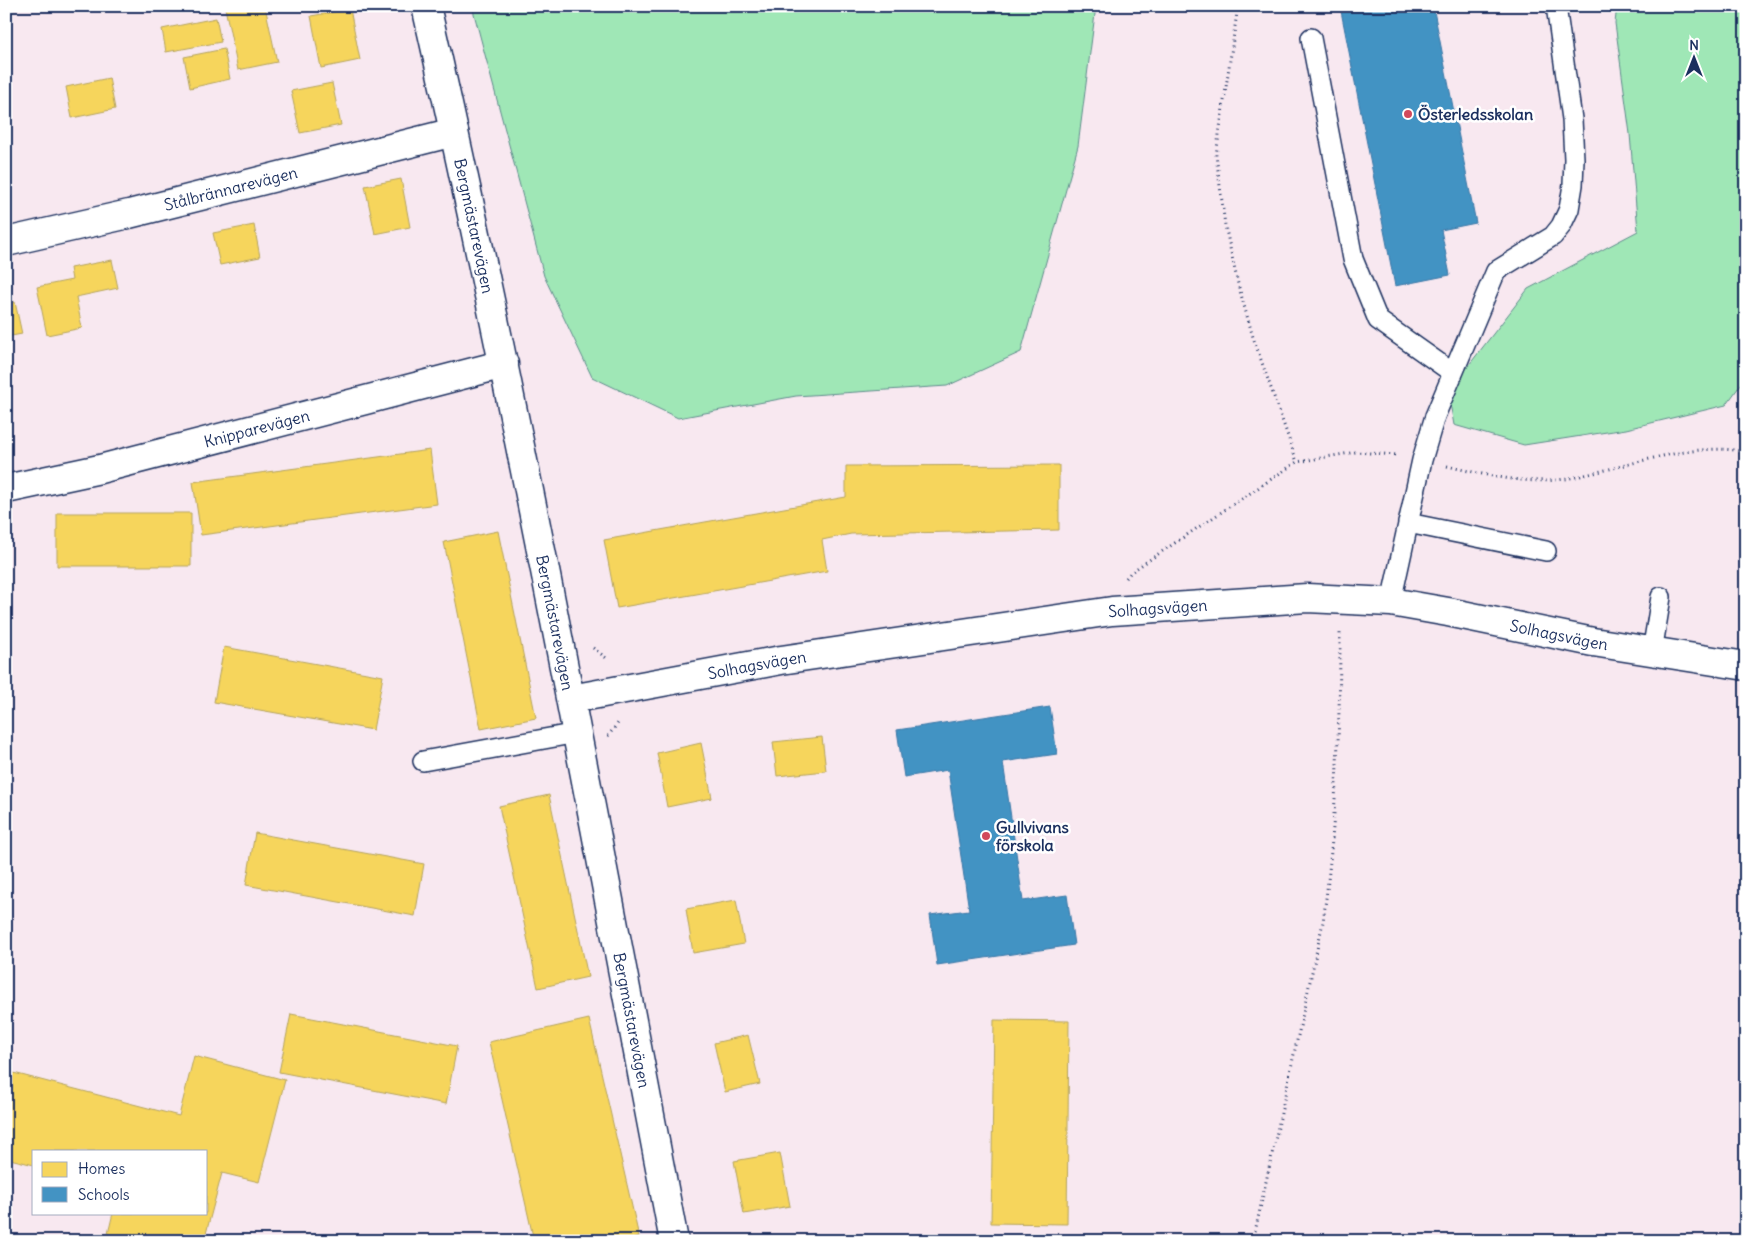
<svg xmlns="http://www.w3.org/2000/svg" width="1752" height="1247" font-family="Delius,sans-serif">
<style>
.green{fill:#9fe7b6;stroke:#5d8b8a}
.homes{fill:#f6d55c;stroke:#b4a35d}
.schools{fill:#4393c3;stroke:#3775a5}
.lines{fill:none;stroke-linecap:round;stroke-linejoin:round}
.service-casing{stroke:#1b2f5e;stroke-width:22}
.minor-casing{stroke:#1b2f5e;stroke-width:31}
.path{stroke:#1b2f5e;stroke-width:3;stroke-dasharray:1 4;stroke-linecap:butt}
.service{stroke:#fff;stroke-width:19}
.minor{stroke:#fff;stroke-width:28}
.poi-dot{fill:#d1495b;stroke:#fff;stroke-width:2}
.labels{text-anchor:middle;stroke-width:5;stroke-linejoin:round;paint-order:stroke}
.poi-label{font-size:16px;font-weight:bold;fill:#1b2f5e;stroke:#fff;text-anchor:start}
.street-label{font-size:16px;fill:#1b2f5e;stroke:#fff}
</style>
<rect width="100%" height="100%" fill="#f8e8f0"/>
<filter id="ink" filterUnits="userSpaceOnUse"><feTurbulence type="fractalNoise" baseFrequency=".02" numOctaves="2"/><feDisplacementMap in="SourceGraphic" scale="10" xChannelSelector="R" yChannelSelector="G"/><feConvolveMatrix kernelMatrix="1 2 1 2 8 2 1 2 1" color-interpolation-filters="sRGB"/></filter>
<g filter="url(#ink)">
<path class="green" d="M472 6H1096L1078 146 1021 352 947 386 796 396 678 418 592 377 544 276Z
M1617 6H1746V377L1726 405 1626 429 1524 445 1454 425 1448 392 1528 289 1638 231 1630 134 1615 23Z"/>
<path class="homes" d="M232 6H265L277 62 238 70 225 8Z
M350 9 360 60 321 68 311 16Z
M216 18 221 42 166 52 162 29Z
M224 49 230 79 190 88 184 57Z
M109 78 115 109 72 118 66 87Z
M332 83 341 125 300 133 291 91Z
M401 179 410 227 375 234 365 186Z
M254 225 260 257 220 265 213 233Z
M112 260 118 288 76 297 82 328 47 335 37 287 72 280 70 268Z
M15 302 22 334 6 337V303Z
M430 450 437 504 201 535 193 482Z
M1059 465V530L851 534 822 540 827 571 617 608 604 540 846 497V466Z
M57 513H191V566H57Z
M498 531 536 718 481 729 444 542Z
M224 647 383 676 373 730 214 702Z
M822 737 826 771 777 776 773 742Z
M701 743 712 798 667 807 657 753Z
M549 795 588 977 538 988 499 806Z
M255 833 424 864 415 916 246 885Z
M736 900 744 944 693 953 686 909Z
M291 1014 457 1046 446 1104 279 1072Z
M589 1019 639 1237 622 1241H534L489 1042Z
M994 1020 1069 1021 1067 1224 991 1223Z
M748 1035 760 1084 725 1092 714 1043Z
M194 1056 285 1080 259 1182 222 1173 204 1241H118L107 1238 113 1213H206V1151H34V1165L6 1158V1071L179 1116Z
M780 1153 790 1206 744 1214 734 1161Z"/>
<path class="schools" d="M1340 6H1433L1476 223 1441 230 1450 275 1395 286Z
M1050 707 1057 754 1003 762 1023 901 1067 895 1074 945 937 965 930 915 969 910 948 770 904 777 897 730Z"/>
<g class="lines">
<g class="service-casing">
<path id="service" d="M1311 38 1353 259 1378 320 1453 373
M1408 523 1546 551
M1391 602 1422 460 1435 416 1496 271 1553 236 1561 226 1569 209 1573 185 1574 159 1572 119 1556 6
M1652 652 1661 597
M423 761 577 733"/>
</g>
<g class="minor-casing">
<g id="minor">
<path id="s1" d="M426 6C519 416 595 828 674 1241"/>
<path id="s2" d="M6 242 129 214 454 132"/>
<path id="s3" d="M6 489 100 469 504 364"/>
<path id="s4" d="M571 699 781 660 1112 611 1307 598 1391 602 1448 612 1593 642 1746 666"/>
</g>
</g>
<path class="path" d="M1238 6 1216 155 1225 225 1238 284 1253 337 1297 462
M1447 466C1486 475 1525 485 1565 479 1619 470 1692 440 1746 452
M1126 578 1131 572 1297 462 1356 452 1397 455
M593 648 609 660
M608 736 618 723
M1253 1241 1323 922C1336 825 1340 728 1340 630"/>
<use href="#service" class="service"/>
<use href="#minor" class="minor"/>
</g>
</g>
<g class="poi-dot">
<circle cx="1408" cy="114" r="5"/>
<circle cx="986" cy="836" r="5"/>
</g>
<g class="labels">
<g class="poi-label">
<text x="1418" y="120">Österledsskolan</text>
<text x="996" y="833">Gullvivans<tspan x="996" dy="18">förskola</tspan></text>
</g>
<g class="street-label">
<text dy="6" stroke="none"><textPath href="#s2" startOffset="231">Stålbrännarevägen</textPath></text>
<text dy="6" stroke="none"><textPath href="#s1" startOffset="225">Bergmästarevägen</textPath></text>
<text dy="6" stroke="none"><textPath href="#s3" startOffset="258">Knipparevägen</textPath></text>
<text dy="6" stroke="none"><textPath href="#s4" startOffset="594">Solhagsvägen</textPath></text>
<text dy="6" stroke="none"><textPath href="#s1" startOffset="630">Bergmästarevägen</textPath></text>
<text dy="6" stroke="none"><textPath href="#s4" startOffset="999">Solhagsvägen</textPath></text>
<text dy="6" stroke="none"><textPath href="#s4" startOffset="189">Solhagsvägen</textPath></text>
<text dy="6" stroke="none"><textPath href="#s1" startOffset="1035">Bergmästarevägen</textPath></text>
</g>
</g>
<rect width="1752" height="1247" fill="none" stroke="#fff" stroke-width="25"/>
<rect x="12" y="12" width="1727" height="1222" fill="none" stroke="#1b2f5e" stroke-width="2" filter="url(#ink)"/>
<rect x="32" y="1150" width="175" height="65" fill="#ffffff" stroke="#a4acbf"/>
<rect x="42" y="1162" width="25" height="15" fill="#f6d55c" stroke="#a4acbf"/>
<text x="78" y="1174" font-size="15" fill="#1b2f5e">Homes</text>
<rect x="42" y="1187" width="25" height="15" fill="#4393c3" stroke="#a4acbf"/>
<text x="78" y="1200" font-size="15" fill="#1b2f5e">Schools</text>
<g transform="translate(1694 58)" stroke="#ffffff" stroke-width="4" paint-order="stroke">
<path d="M0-4L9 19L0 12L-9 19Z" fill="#1b2f5e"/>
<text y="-8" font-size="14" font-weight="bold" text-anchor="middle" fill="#1b2f5e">N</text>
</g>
</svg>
